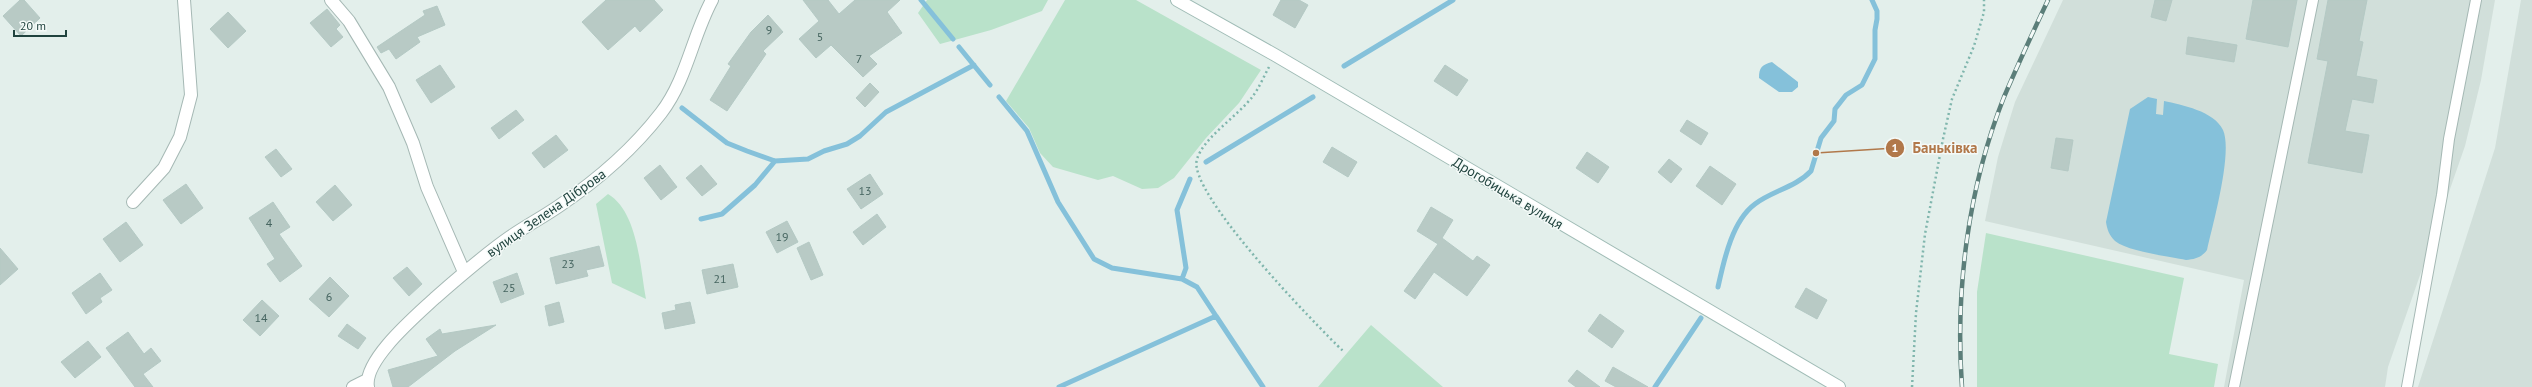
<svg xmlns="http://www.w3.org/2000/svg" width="2532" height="387" font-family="'PT Sans',sans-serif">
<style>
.built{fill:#d1dfda}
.green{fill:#b9e2ca}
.water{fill:#85c1da}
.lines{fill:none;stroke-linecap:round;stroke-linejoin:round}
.stream{stroke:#85c1da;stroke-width:5}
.building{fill:#b8cac5;stroke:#b4c9c4}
.lane-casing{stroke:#a5b8b4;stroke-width:12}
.street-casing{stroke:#a5b8b4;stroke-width:14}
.secondary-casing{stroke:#a0bcb6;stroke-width:14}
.path{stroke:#80b6ad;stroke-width:2.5;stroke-dasharray:2 3;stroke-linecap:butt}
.lane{stroke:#fff;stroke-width:10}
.street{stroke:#fff;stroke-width:12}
.secondary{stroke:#fff;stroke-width:12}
.rail-casing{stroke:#5b7e79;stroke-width:4.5}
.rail{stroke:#f4faf8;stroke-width:3;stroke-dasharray:9;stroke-linecap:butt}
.labels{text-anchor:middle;stroke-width:3;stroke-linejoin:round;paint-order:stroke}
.number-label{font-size:12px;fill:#466560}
.street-label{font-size:14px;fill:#20433e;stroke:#f4faf8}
.leader{fill:none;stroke:#b1784a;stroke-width:1.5}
.callout-dot{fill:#b1784a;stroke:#f4faf8;stroke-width:1.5}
.mark-label{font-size:12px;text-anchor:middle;font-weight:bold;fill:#fff}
.callout-label{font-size:15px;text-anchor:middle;font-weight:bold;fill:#b1784a;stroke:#f4faf8;stroke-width:3;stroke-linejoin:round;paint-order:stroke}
</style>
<rect width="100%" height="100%" fill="#e3efeb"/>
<path class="built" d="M2063 0H2495L2481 80 2465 146 2388 367 2385 387H2224L2244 280 1985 221 1998 157 2015 102Z
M2521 0H2532V387H2418L2495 148Z"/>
<path class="green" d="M927 0H1048L1042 11 991 30 940 44 918 13Z
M1065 0H1136L1261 70 1239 103 1206 138 1174 178 1158 188 1142 189 1113 176 1098 180 1053 167 1040 153 1029 128 1006 101Z
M608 194C638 212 640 267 646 299L612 283 596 204Z
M1986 233 2184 278 2169 354 2218 364 2214 387H1977V292Z
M1371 325 1443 387H1318Z"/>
<path class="water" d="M1772 62 1798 82V87L1792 92H1779L1759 78C1759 67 1762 65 1772 62Z
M2148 97 2157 99 2156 114 2163 115 2164 101C2182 105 2214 111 2223 130 2233 152 2213 224 2207 250 2201 258 2195 259 2186 260 2168 256 2129 252 2115 241 2109 235 2107 229 2106 222L2130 109Z"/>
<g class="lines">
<path class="stream" d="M921 0 953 39
M959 47 990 85
M1344 66 1453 0
M999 97 1027 131 1058 202 1094 259 1112 268 1182 279 1197 287 1216 316
M682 108 727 143 747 151 775 161 808 159 824 151 847 144 860 136 886 112 974 65
M1206 162 1313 97
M701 219 722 214 755 185 775 161
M1182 279 1186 268 1177 210 1190 179
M1718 287C1724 260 1732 221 1755 204 1772 191 1796 187 1811 171L1821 138 1834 121 1835 109 1846 95 1862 85 1875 59V30L1877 19V11L1872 0
M1059 387 1216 316 1263 387
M1655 387 1701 318"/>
</g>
<path class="building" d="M20 0H24L40 18 21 36 3 16Z
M606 0H654L663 10 640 32 635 26 608 50 582 22Z
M803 0H828L839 14 855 0H900L887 12 902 33 869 56 877 64 863 77 831 45 816 58 799 39 819 21Z
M1281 0H1299L1308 5 1295 28 1273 15Z
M2155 0H2172L2166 21 2151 17Z
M2253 0H2297L2288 47 2246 39Z
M2328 0H2367L2359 41 2363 42 2356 76 2377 80 2373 103 2352 99 2345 131 2369 135 2362 173 2308 163 2328 61 2317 59Z
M437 6 445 25 417 37 420 42 396 59 389 49 381 53 377 47 425 15 423 11Z
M327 9 340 25 336 29 343 37 331 47 310 23Z
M228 12 246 31 228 48 210 29Z
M768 15 783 32 763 51 766 54 727 111 710 100 731 66 728 64 751 32Z
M2188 37 2237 45 2234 62 2186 54Z
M440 65 455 87 431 103 416 80Z
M1445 65 1468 80 1457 96 1434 81Z
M870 83 879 92 865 107 856 98Z
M516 110 524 120 499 139 491 128Z
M1687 120 1708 133 1701 145 1680 131Z
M556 135 568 150 544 168 532 153Z
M2056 138 2073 140 2068 171 2051 168Z
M1332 147 1357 162 1348 177 1323 162Z
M276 149 292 169 281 177 265 157Z
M1587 152 1609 167 1598 183 1576 168Z
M1669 159 1682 169 1671 183 1658 172Z
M660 165 677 187 661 200 644 178Z
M701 165 717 184 702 196 686 178Z
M1710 166 1736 184 1722 205 1696 186Z
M870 174 883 194 861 209 847 189Z
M186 184 203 208 181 224 163 200Z
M335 185 352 205 333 221 316 202Z
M273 202 290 227 279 234 302 266 280 282 267 264 275 259 249 218Z
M1431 207 1453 220 1442 238 1473 261 1477 256 1490 265 1467 296 1434 272 1415 299 1404 291 1438 244 1417 231Z
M877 214 886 227 863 245 853 232Z
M787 221 798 242 777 253 766 232Z
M126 222 143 245 120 262 103 239Z
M809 242 823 275 811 280 797 248Z
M599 246 604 266 586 270 588 276 556 284 550 258Z
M0 248 18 269 0 285Z
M733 264 738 287 707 294 702 270Z
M407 267 422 284 409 296 393 278Z
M100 273 112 290 100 298 102 302 86 314 72 293Z
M517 273 524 294 501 303 493 282Z
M330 277 349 296 329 317 309 299Z
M1806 288 1827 300 1817 319 1795 307Z
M262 300 279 316 260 336 243 320Z
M559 302 564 322 549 326 545 306Z
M690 302 695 323 665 329 662 313 676 310 675 305Z
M1600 314 1624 331 1612 348 1588 331Z
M347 324 366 338 358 349 338 336Z
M496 325 455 351 408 387H393L388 370 438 356 426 339 440 329 442 334Z
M128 332 144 354 151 348 161 361 143 374 153 387H135L106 348Z
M88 341 101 357 75 378 61 362Z
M1613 367 1648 387H1616L1605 381Z
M1577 370 1600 387H1576L1568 381Z"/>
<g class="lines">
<g class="lane-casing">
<path id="lane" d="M2234 387 2313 0
M2407 387 2442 195 2449 139 2476 0"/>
</g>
<g class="street-casing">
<path id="street" d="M331 0 349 21 389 87 413 143 427 187 464 272
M133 202 164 168 180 137 191 95 184 0
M353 387 367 380
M368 387C363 360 417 315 435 298 459 277 484 255 510 237 526 226 543 217 559 206 596 181 634 148 661 113 687 79 692 37 712 0"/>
</g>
<g class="secondary-casing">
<path id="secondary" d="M1177 0 1275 55 1839 387"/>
</g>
<path class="path" d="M1269 67C1264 76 1259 88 1253 96 1238 116 1204 137 1197 159 1186 192 1317 326 1343 351
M1912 387 1916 313 1925 234 1943 139 1952 99 1974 46 1984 12V0"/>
<use href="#lane" class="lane"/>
<use href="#street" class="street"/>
<use href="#secondary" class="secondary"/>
<g class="rail-casing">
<path id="rail" d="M1962 387C1955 290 1968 188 2004 97 2018 64 2033 32 2048 0"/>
</g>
<use href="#rail" class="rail"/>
</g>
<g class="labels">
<g class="number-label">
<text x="769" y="34">9</text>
<text x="820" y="41">5</text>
<text x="859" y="63">7</text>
<text x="865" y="195">13</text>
<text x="269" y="227">4</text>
<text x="782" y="241">19</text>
<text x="568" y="268">23</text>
<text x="720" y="283">21</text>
<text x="509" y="292">25</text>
<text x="329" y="301">6</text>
<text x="261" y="322">14</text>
</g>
<g class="street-label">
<text transform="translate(1508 193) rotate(31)" y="5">Дрогобицька вулиця</text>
<text transform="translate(546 213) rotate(-35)" y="5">вулиця Зелена Діброва</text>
</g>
</g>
<path class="leader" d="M1816 153L1895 148"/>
<g class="callout-dot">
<circle cx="1816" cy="153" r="4"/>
<circle cx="1895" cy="148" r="10"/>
</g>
<g class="mark-label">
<text x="1895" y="152">1</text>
</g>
<g class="callout-label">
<text x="1945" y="153">Баньківка</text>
</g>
<path d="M14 30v6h52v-6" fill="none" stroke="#20433e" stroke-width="2"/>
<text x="20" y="30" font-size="12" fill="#20433e" stroke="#f4faf8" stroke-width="3" paint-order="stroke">20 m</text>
</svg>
